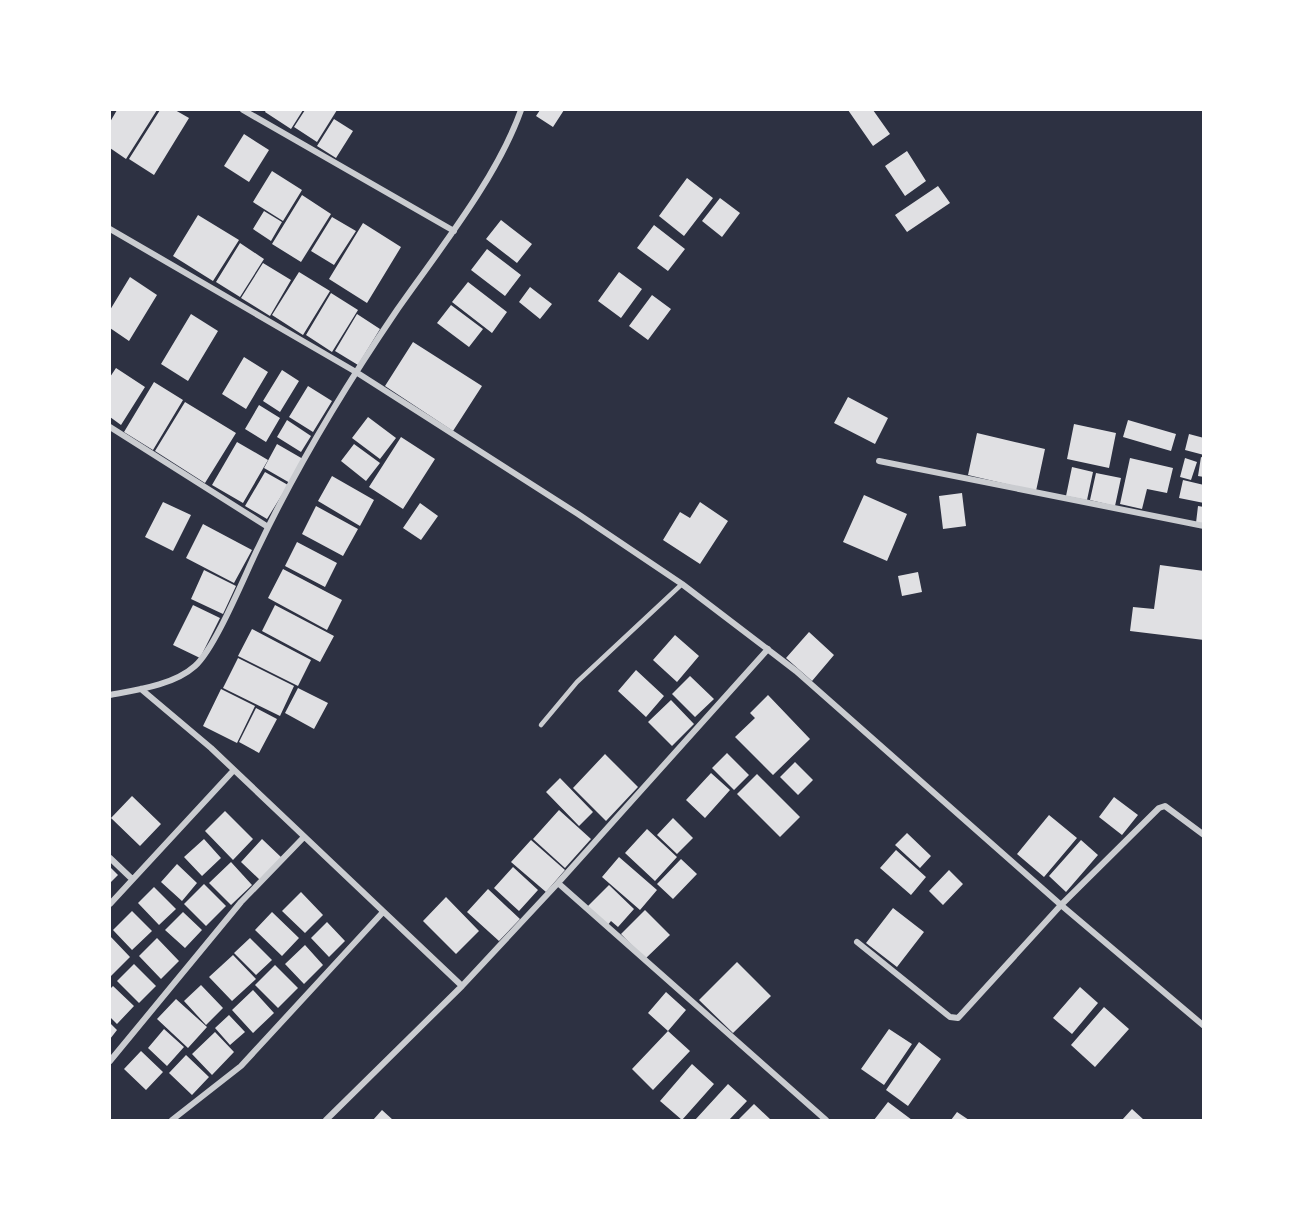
<svg xmlns="http://www.w3.org/2000/svg" width="1313" height="1230" font-family="'Golos Text',sans-serif">
<style>
.building{fill:#e0e0e3}
.lines{fill:none;stroke-linecap:round;stroke-linejoin:round}
.service{stroke:#caccd0;stroke-width:4.5}
.minor{stroke:#caccd0;stroke-width:6}
</style>
<rect width="100%" height="100%" fill="#2d3142"/>
<path class="building" d="M117 110H157L126 159 110 148V122Z
M160 110H175L189 118 154 175 129 159Z
M266 110H303L291 129 265 112Z
M305 110H337L317 142 294 127Z
M540 110H564L553 127 536 116Z
M848 110H873L890 134 873 146Z
M334 119 353 131 336 158 317 146Z
M244 134 269 150 249 182 224 166Z
M907 151 926 181 905 196 885 166Z
M272 171 302 190 283 221 253 202Z
M687 178 713 198 684 236 659 216Z
M938 186 950 203 907 232 895 215Z
M302 195 331 214 301 262 272 244Z
M720 198 740 213 722 237 702 221Z
M264 211 282 222 271 241 253 229Z
M198 215 239 240 213 281 173 256Z
M332 217 356 231 334 265 311 251Z
M501 220 532 244 517 263 486 239Z
M363 223 401 247 367 303 329 279Z
M654 225 685 249 668 271 637 248Z
M240 243 264 259 240 297 216 282Z
M487 249 521 275 505 296 471 270Z
M263 263 291 280 270 316 241 298Z
M299 272 330 291 303 335 272 315Z
M619 272 642 289 621 318 598 301Z
M130 277 157 295 129 341 110 328V310Z
M468 282 507 312 492 333 452 302Z
M530 287 552 304 540 319 519 302Z
M331 293 358 310 332 352 306 335Z
M652 295 671 309 648 340 629 326Z
M451 305 483 329 469 347 437 323Z
M191 314 218 331 188 381 161 364Z
M357 314 380 329 358 365 335 351Z
M413 342 482 386 453 431 385 386Z
M244 357 268 372 246 409 222 394Z
M116 368 145 387 121 425 110 417V377Z
M282 370 299 381 280 412 263 401Z
M154 382 183 400 153 450 124 432Z
M308 386 332 401 313 432 289 417Z
M848 397 888 418 875 444 834 423Z
M185 402 236 433 205 483 155 451Z
M259 405 280 418 266 442 245 429Z
M368 417 396 438 380 459 352 438Z
M287 420 311 436 301 452 277 437Z
M1128 420 1176 434 1171 451 1123 437Z
M1074 424 1116 433 1109 468 1067 459Z
M977 433 1045 449 1036 491 968 475Z
M1189 434 1204 438V455L1185 450Z
M401 437 435 459 403 509 369 487Z
M237 442 268 460 243 503 212 485Z
M277 444 303 459 290 483 264 468Z
M354 444 380 463 366 481 341 461Z
M1201 457 1204 458V477L1198 476Z
M1130 458 1173 468 1167 493 1147 489 1142 509 1120 504Z
M1185 458 1197 462 1191 480 1180 477Z
M1072 467 1093 472 1087 500 1066 496Z
M265 472 288 485 267 519 245 506Z
M1096 473 1121 478 1115 506 1090 500Z
M332 476 374 500 360 526 318 501Z
M1183 480 1204 485V503L1179 498Z
M962 493 966 526 943 529 939 496Z
M864 495 907 514 887 561 843 542Z
M163 502 191 515 173 551 145 537Z
M700 502 728 521 700 564 663 540 680 512 690 518Z
M420 503 438 516 421 540 403 528Z
M316 506 358 529 343 556 302 534Z
M1198 506 1204 507V524L1196 523Z
M203 524 252 550 234 583 186 558Z
M297 542 337 563 325 587 285 566Z
M1160 565 1204 571V640L1130 631 1133 607 1154 609Z
M283 569 342 600 327 630 268 598Z
M204 570 236 586 223 614 191 599Z
M918 572 922 592 902 596 898 576Z
M193 605 220 618 200 658 173 645Z
M275 605 334 636 320 662 262 631Z
M252 629 311 660 298 686 238 656Z
M809 632 834 655 812 681 786 658Z
M675 635 699 656 677 682 653 660Z
M238 658 294 686 280 716 223 688Z
M636 670 664 696 646 717 618 691Z
M690 676 714 699 695 717 672 694Z
M298 688 328 703 314 729 285 713Z
M221 689 255 706 237 743 203 726Z
M768 695 810 739 773 775 735 737 755 718 750 713Z
M671 700 694 724 672 746 648 722Z
M256 708 277 719 259 753 239 742Z
M727 753 749 775 734 790 712 768Z
M605 754 638 787 606 821 573 788Z
M795 762 813 780 798 795 780 777Z
M711 773 730 790 705 818 686 800Z
M757 774 800 817 780 837 737 794Z
M560 778 593 812 579 826 546 792Z
M132 796 161 824 140 846 111 818Z
M1114 797 1138 815 1122 835 1099 817Z
M559 810 591 839 565 868 533 839Z
M225 811 253 839 233 860 205 831Z
M1049 815 1077 838 1044 877 1017 854Z
M673 818 693 838 677 854 657 835Z
M647 829 677 857 655 881 625 853Z
M907 833 931 856 920 868 895 845Z
M204 839 221 858 202 876 184 857Z
M262 839 282 858 260 880 241 862Z
M531 840 565 870 546 892 511 862Z
M1081 840 1098 855 1066 892 1049 876Z
M896 850 926 877 911 895 880 868Z
M619 857 657 890 640 910 602 877Z
M681 859 697 874 673 899 657 884Z
M231 862 252 885 231 905 209 883Z
M177 864 197 883 182 901 161 882Z
M110 867 118 875 110 883Z
M513 867 538 890 519 911 494 888Z
M949 870 963 884 943 905 929 891Z
M204 884 226 906 206 926 184 904Z
M609 885 634 909 618 927 611 921 607 926 587 907Z
M154 887 176 909 159 925 138 903Z
M488 889 520 919 499 941 467 912Z
M301 892 323 915 305 933 282 911Z
M446 897 479 931 456 954 423 921Z
M893 908 924 932 897 967 866 943Z
M645 910 670 935 645 959 621 934Z
M132 911 152 931 132 950 113 930Z
M183 912 202 930 185 948 165 930Z
M272 912 299 938 282 956 255 930Z
M327 922 345 941 329 957 311 938Z
M110 936 130 957 110 977Z
M157 938 179 961 161 979 139 956Z
M250 938 272 960 256 975 234 953Z
M305 945 323 965 304 984 285 964Z
M233 955 256 979 232 1001 209 977Z
M737 962 771 996 733 1033 699 1000Z
M134 964 156 986 139 1003 117 981Z
M275 965 298 988 278 1008 255 985Z
M201 985 223 1008 206 1025 184 1001Z
M113 986 134 1006 117 1024 110 1017V989Z
M1080 987 1098 1003 1072 1034 1053 1018Z
M253 990 274 1013 253 1033 232 1010Z
M666 992 686 1010 668 1031 648 1013Z
M176 999 207 1027 188 1048 157 1019Z
M1104 1007 1129 1029 1095 1067 1071 1045Z
M229 1015 245 1032 230 1045 215 1028Z
M110 1023 117 1030 110 1039Z
M164 1029 184 1047 167 1066 148 1048Z
M889 1029 912 1044 884 1085 861 1069Z
M668 1031 690 1051 653 1090 632 1069Z
M215 1032 234 1052 212 1075 192 1054Z
M919 1042 941 1059 908 1106 886 1090Z
M141 1051 163 1072 146 1090 124 1069Z
M186 1055 209 1077 192 1095 169 1073Z
M692 1064 714 1084 682 1120 660 1101Z
M728 1084 747 1101 729 1120H695Z
M888 1102 912 1120H874Z
M754 1104 771 1120H738Z
M1132 1109 1144 1120H1122Z
M382 1110 393 1120H373Z
M957 1112 969 1120H951Z"/>
<g class="lines">
<path class="service" d="M541 725 577 682 682 584"/>
<path class="minor" d="M243 110 454 231
M110 229 356 372 578 514 682 584 796 671 1061 905 1204 1026
M110 427 268 527
M879 461 1204 526
M768 649 558 883 826 1120
M141 689 211 748 462 986
M110 695C137 690 174 685 195 666 216 647 245 574 259 546 298 464 346 385 397 310 439 250 497 178 521 110
M110 858 132 879
M110 904 233 771
M857 942 950 1017 958 1018 1061 905 1159 808 1165 806 1204 835
M110 1061 241 902 303 838
M172 1120 241 1066 383 912
M326 1120 462 986 558 883"/>
</g>
<rect width="1313" height="1230" fill="none" stroke="#ffffff" stroke-width="222"/>
</svg>
